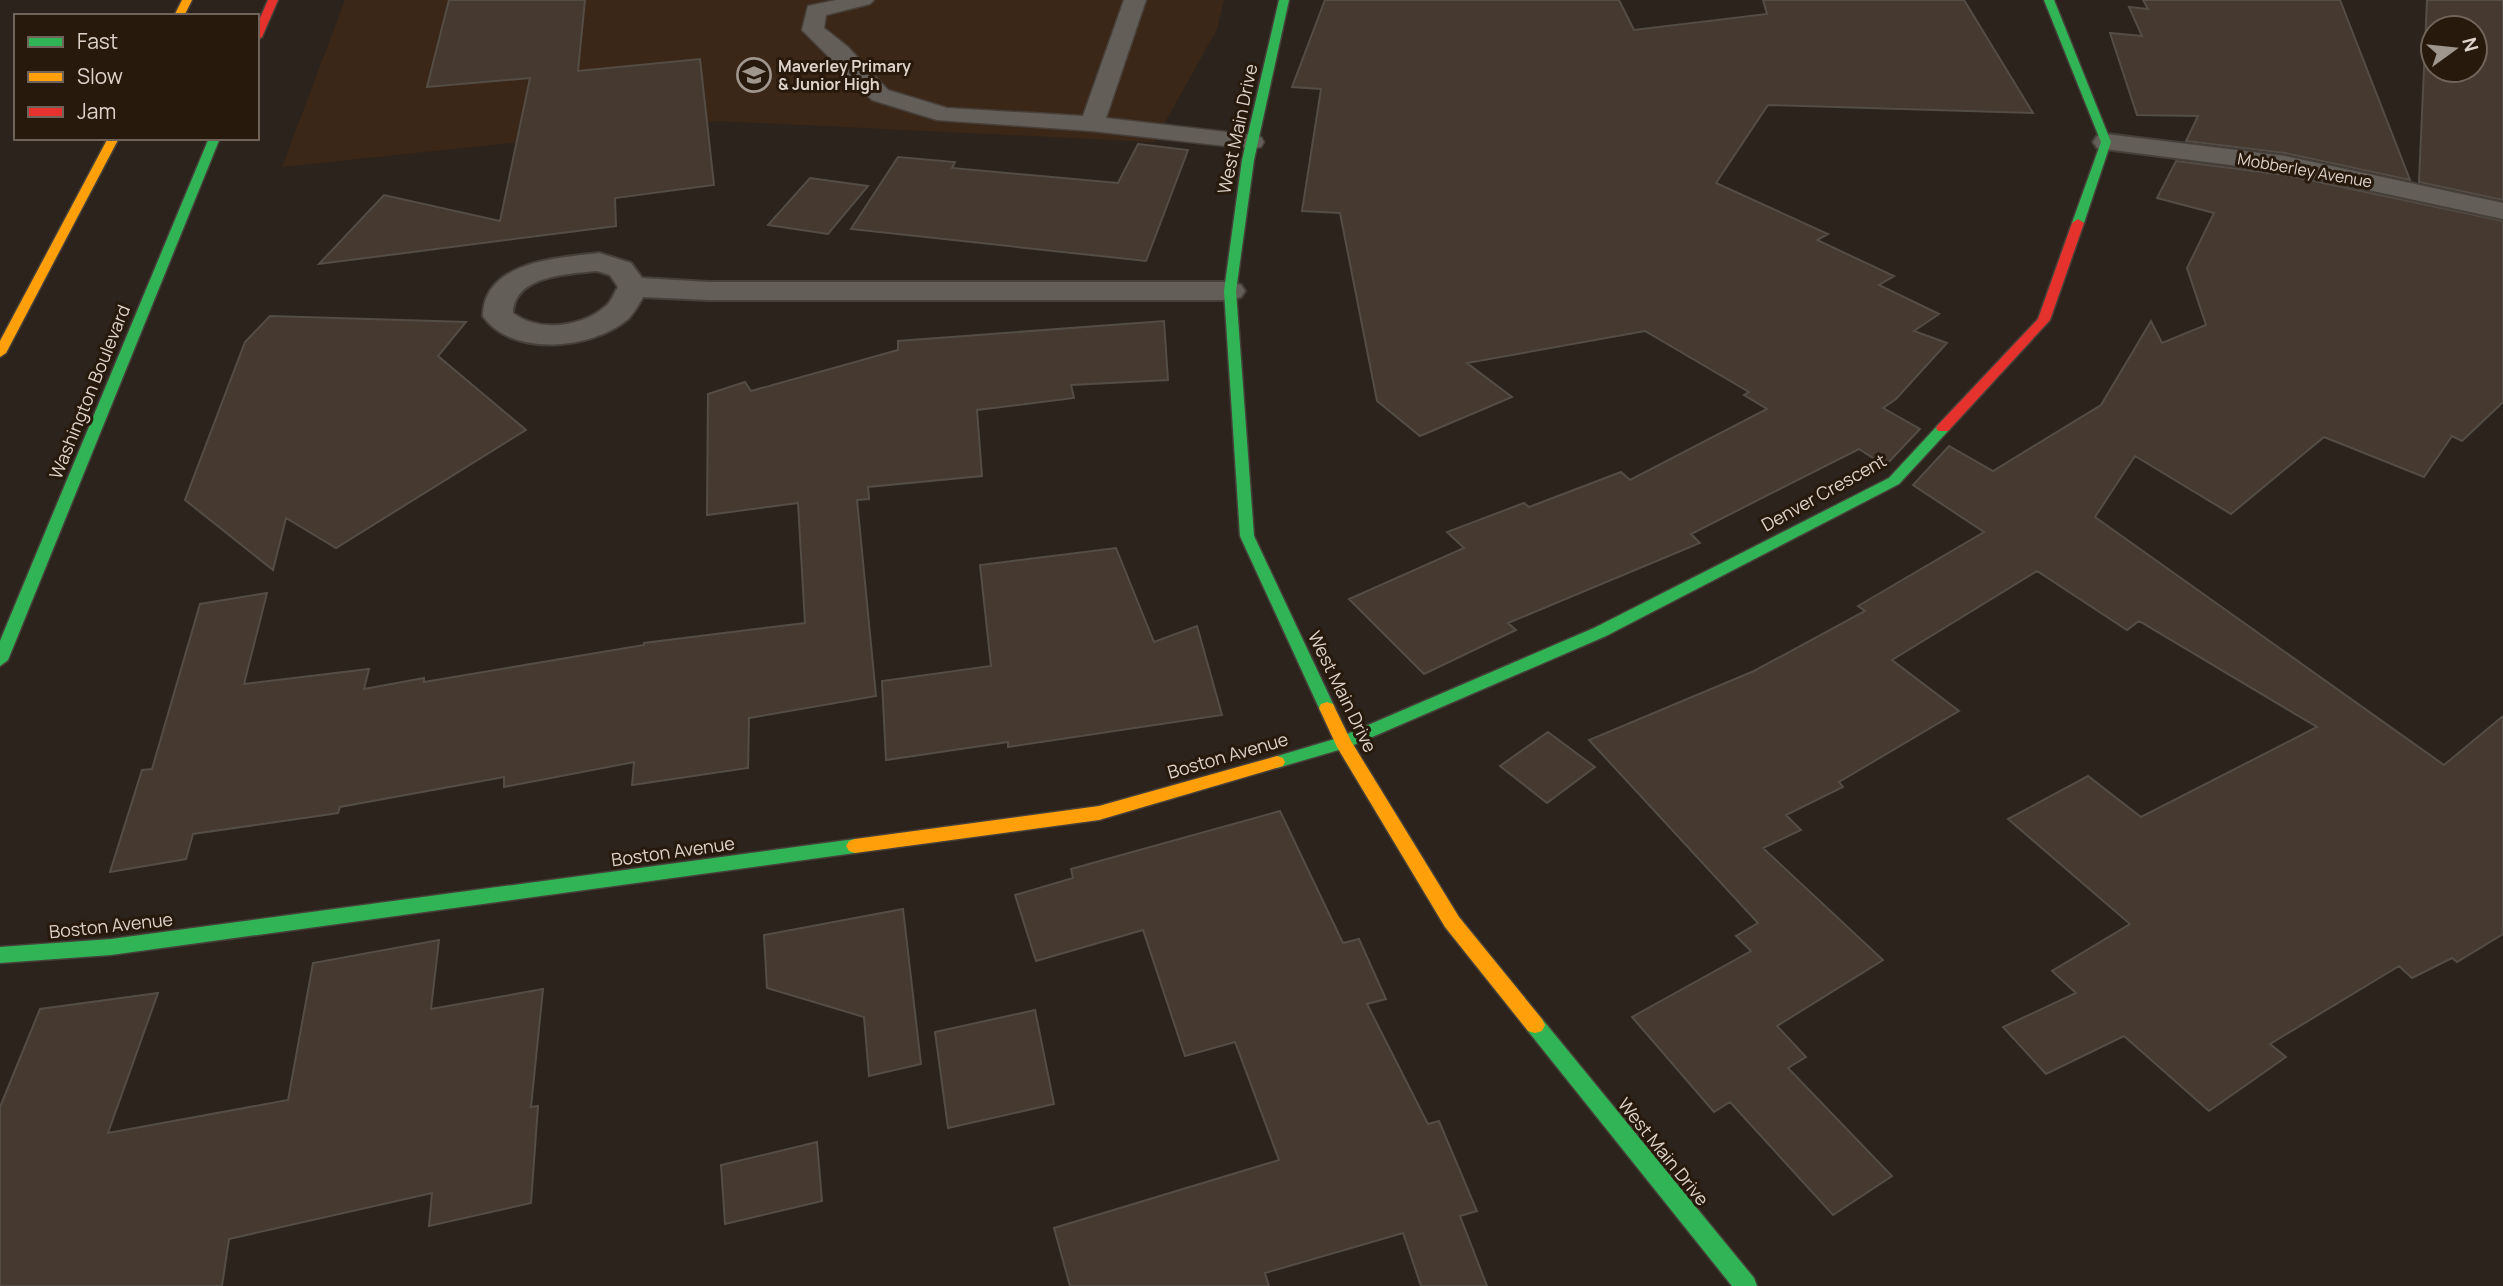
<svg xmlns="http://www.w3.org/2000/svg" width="2503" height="1286" font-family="Manrope,sans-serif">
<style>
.built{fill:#3b2718}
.building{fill:#453930;stroke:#544d46;stroke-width:2;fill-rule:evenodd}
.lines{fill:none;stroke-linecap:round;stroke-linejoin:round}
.lane-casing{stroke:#47403a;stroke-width:3}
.street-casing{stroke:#47403a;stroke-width:4}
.fast-casing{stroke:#47403a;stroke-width:3}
.slow-casing{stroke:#47403a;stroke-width:3}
.jam-casing{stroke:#47403a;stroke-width:3}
.lane{fill:#645e58;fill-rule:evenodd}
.street{fill:#645e58;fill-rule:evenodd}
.fast{fill:#30b455;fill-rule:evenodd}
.slow{fill:#ff9f0a;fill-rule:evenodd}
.jam{fill:#e5322d;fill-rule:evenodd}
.labels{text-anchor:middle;stroke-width:6;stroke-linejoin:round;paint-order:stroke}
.far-poi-label{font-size:16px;font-weight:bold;fill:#ddd3cb;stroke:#28190d;text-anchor:start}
.far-street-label{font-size:16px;fill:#ddd3cb;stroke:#28190d}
.street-label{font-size:18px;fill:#ddd3cb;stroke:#28190d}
</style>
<rect width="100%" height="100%" fill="#2c241c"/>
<path class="built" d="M345 0H1224L1217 29 1154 142 718 121 282 167Z"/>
<path class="building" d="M449 0H585L578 71 700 59 714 185 615 198 616 226 319 264 384 195 500 221 530 78 427 87Z
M1325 0H1619L1634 30 1767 14 1763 0H1964L2033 113 1768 105 1716 183 1828 234 1817 240 1894 276 1879 285 1939 314 1914 331 1947 343 1896 399 1883 408 1920 429 1885 466 1859 449 1691 534 1700 543 1508 623 1516 630 1424 674 1349 599 1464 548 1447 532 1524 503 1529 507 1621 472 1630 480 1767 409 1744 395 1749 392 1645 331 1467 363 1512 397 1420 436 1377 401 1340 213 1302 211 1321 89 1292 87Z
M2143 0H2340L2410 180 2285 153 2186 141 2198 116 2137 115 2110 33 2142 36 2129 7 2148 9Z
M2427 0H2503V200L2419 182ZM2433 28H2475V70H2433Z
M1138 144 1188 150 1146 261 851 229 898 157 955 162 952 168 1118 183Z
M2176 161 2285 175 2503 221V402L2462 441 2452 436 2424 477 2324 437 2231 514 2135 456 2095 517 2444 765 2503 716V934L2457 962 2452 958 2412 978 2399 966 2270 1044 2286 1057 2209 1111 2124 1036 2046 1074 2003 1027 2076 993 2052 971 2130 924 2008 819 2088 776 2141 817 2317 727 2139 621 2127 630 2037 571 1892 660 1959 711 1839 782 1843 787 1786 815 1801 830 1763 848 1883 960 1777 1026 1806 1057 1788 1068 1892 1176 1833 1215 1730 1102 1714 1112 1632 1017 1751 951 1736 936 1758 923 1589 740 1754 671 1865 611 1858 606 1984 532 1913 485 1949 446 1993 471 2101 405 2151 321 2162 343 2206 325 2187 268 2214 213 2157 198Z
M810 178 868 186 828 234 768 225Z
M270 316 466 322 438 356 526 430 336 548 286 518 273 570 185 500 245 342Z
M1164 321 1168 380 1071 385 1074 398 977 410 982 476 868 487 869 499 857 500 876 696 749 718 748 768 632 785 634 762 504 787V777L340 807 338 813 193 834 186 859 110 872 142 770 152 769 200 604 267 593 244 684 369 669 364 689 424 678V682L644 645V643L805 623 798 503 707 515 708 394 745 382 751 391 898 350V341Z
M1116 548 1154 642 1197 626 1222 715 1008 747V742L886 760 882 681 991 666 980 565Z
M1548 732 1595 767 1547 803 1500 766Z
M1280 811 1343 943 1359 939 1386 999 1367 1004 1428 1124 1439 1121 1477 1211 1460 1216 1487 1286H1421L1403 1233 1265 1273 1269 1286H1070L1054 1228 1279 1160 1235 1042 1185 1056 1143 930 1036 961 1015 895 1073 878 1071 869Z
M903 909 921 1064 869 1076 864 1017 767 988 764 935Z
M439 940 431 1009 543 989 531 1107 538 1106 531 1203 429 1226 432 1193 229 1239 222 1286H0V1107L40 1009 158 993 108 1133 288 1100 313 963Z
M1035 1010 1054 1104 948 1128 935 1032Z
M817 1142 822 1201 725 1224 721 1165Z"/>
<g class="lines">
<g class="lane-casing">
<path id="lane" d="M836 0H874L870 4 826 15 824 28 848 47 888 90 947 108 1083 116 1124 0H1146L1106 118 1252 135 1261 137 1264 142 1261 147 1252 149 1092 131 937 120 872 100 802 30 808 6Z"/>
</g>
<g class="street-casing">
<path id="street" d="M2106 134 2285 156 2503 203V219L2285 172 2097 148 2093 142 2097 136Z
M599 253 631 263 642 278 709 282H1230L1241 285 1245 291 1241 297 1230 300H709L643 297C639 304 634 313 628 319 593 349 512 358 483 316 484 261 558 258 599 253ZM597 271 610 275 618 287C614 293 612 301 606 306 582 327 539 333 513 313 514 275 569 274 597 271Z"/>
</g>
<g class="fast-casing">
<path id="fast" d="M1279 0H1289L1254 160 1236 291 1254 536 1335 708 1333 712H1321L1319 708 1240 536 1224 291 1242 160Z
M2044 0H2054L2111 142 2084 223 2078 227 2072 223 2101 142Z
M209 138H220L8 660 0 666V641Z
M1943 424 1950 428 1948 431 1899 484 1606 636 1349 747 1277 768 1271 766 1269 762 1271 758 1338 738 1594 628 1889 478 1938 425Z
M855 839 861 841 864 846 861 851 855 853 111 955 0 963V947L111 939Z
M1535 1017 1542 1019 1754 1278 1757 1286H1732L1528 1031 1525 1025 1528 1019Z"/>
</g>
<g class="slow-casing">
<path id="slow" d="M182 0H192L184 16H174Z
M108 138H119L6 353 0 357V341Z
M1327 702 1333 704 1351 741 1459 917 1542 1019 1545 1025 1542 1031 1535 1033 1528 1031 1445 927 1337 747 1319 708 1321 704Z
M1277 756 1283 758 1285 762 1283 766 1099 820 855 853 849 851 846 846 849 841 855 839 1099 806Z"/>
</g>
<g class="jam-casing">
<path id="jam" d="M268 0H278L262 37 257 40V25Z
M2078 219 2084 223 2050 320 1948 431H1938L1936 428 1938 425 2038 319 2072 223Z"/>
</g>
<use href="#lane" class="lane"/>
<use href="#street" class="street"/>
<use href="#fast" class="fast"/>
<use href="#slow" class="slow"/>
<use href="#jam" class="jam"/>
</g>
<defs>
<g id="school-ring" transform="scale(1.75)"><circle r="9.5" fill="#28190d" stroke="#9f968e" stroke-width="1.5"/><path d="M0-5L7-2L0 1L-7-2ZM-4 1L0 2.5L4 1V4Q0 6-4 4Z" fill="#9f968e"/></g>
</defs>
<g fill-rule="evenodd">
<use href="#school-ring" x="754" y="75"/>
</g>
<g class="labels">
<g class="far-poi-label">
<text x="778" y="72">Maverley Primary<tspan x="778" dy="18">&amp; Junior High</tspan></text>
</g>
<g class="far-street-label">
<text transform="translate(2305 170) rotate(10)" y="6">Mobberley Avenue</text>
</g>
<g class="street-label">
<text transform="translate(1238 129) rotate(-78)" y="6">West Main Drive</text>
<text transform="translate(90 392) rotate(-68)" y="6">Washington Boulevard</text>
<text transform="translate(1824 493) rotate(-29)" y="6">Denver Crescent</text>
<text transform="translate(1342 692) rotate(64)" y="6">West Main Drive</text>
<text transform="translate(1228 756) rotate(-16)" y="6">Boston Avenue</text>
<text transform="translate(673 852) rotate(-8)" y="6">Boston Avenue</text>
<text transform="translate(111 926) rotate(-6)" y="6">Boston Avenue</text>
<text transform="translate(1663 1152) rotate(51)" y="6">West Main Drive</text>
</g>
</g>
<rect x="14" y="14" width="245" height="126" fill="#28190d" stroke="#706359" stroke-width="2"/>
<rect x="28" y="37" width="35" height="10" fill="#30b455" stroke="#706359" stroke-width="2"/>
<text x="77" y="49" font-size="21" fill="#ddd3cb">Fast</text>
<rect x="28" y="72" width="35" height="10" fill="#ff9f0a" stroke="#706359" stroke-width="2"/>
<text x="77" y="84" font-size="21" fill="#ddd3cb">Slow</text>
<rect x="28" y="107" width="35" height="10" fill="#e5322d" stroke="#706359" stroke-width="2"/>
<text x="77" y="119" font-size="21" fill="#ddd3cb">Jam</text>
<g transform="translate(2454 49) rotate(75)"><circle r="33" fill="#28190d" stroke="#706359" stroke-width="2"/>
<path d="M0-5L12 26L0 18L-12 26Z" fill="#9f968e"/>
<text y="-10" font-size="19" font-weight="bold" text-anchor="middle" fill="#ddd3cb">N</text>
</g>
</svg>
